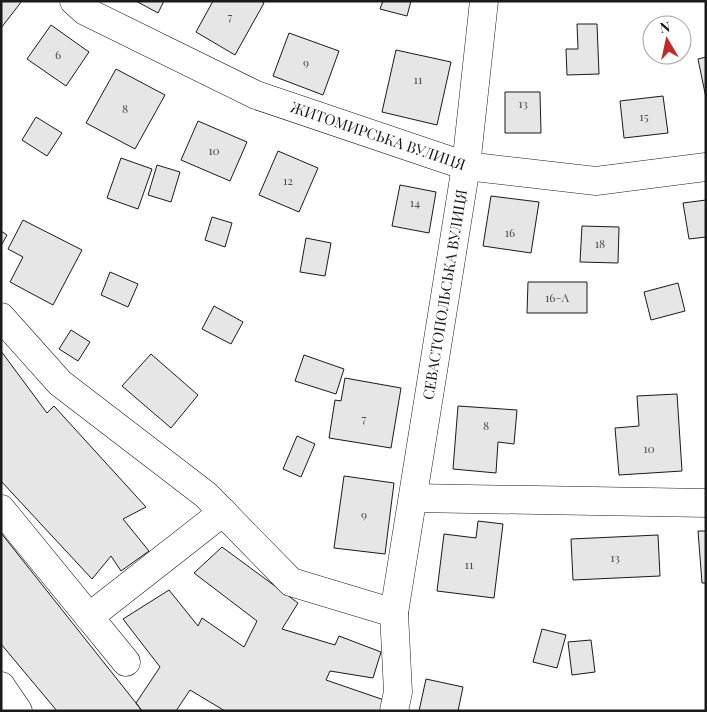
<svg xmlns="http://www.w3.org/2000/svg" width="707" height="712" font-family="'Playfair Display',serif">
<style>
.building{fill:#e6e6e6;stroke:#1a1a1a}
.lines{fill:none;stroke-linecap:round;stroke-linejoin:round}
.minor-casing{stroke:#1a1a1a;stroke-width:29}
.minor{stroke:#fff;stroke-width:28}
.labels{text-anchor:middle;stroke-width:4;stroke-linejoin:round;paint-order:stroke}
.number-label{font-size:12px;fill:#4d4d4d}
.street-label{font-size:15px;fill:#1a1a1a;stroke:#fff}
</style>
<rect width="100%" height="100%" fill="#fff"/>
<path class="building" d="M1 1H22L1 28Z
M136 1H164L158 13Z
M213 1H261L264 3 235 55 196 32Z
M383 1H411L407 16 380 9Z
M577 24H597L599 74 567 75 566 49H578Z
M51 25 89 52 66 86 27 59Z
M289 33 339 51 323 95 273 76Z
M396 50 451 62 437 125 382 112Z
M706 57V98L698 59Z
M116 69 165 95 135 149 86 123Z
M505 92H540L541 133H505Z
M663 96 668 133 624 138 620 101Z
M36 117 62 133 47 156 22 140Z
M198 121 247 142 230 181 181 160Z
M278 151 318 168 299 212 259 195Z
M121 158 152 169 138 209 107 198Z
M157 165 180 172 171 202 148 195Z
M400 185 436 192 429 233 392 226Z
M491 196 539 202 531 253 483 246Z
M706 200V237L689 239 683 203Z
M212 217 232 223 225 247 205 240Z
M23 220 82 250 53 305 10 282 23 257 8 249Z
M582 226 619 227 618 263 580 262Z
M1 231 7 235 1 246Z
M306 238 331 243 325 276 300 272Z
M110 272 138 284 128 307 101 295Z
M528 282H587V313H527Z
M678 283 685 311 651 320 644 292Z
M214 306 243 322 231 344 202 329Z
M71 330 90 342 78 361 59 349Z
M1 351 47 413 54 406 146 507 123 519 149 551 121 571 111 556 92 579 1 481Z
M151 354 198 395 171 428 122 386Z
M304 355 344 369 336 394 295 381Z
M345 378 401 388 391 448 329 438 335 400 341 401Z
M677 394 682 471 619 475 615 428 639 426 637 396Z
M458 406 517 410 514 444 498 442 496 473 453 469Z
M297 436 315 444 301 477 283 469Z
M344 476 394 483 385 554 334 548Z
M478 521 503 524 494 598 437 591 444 534 476 538Z
M698 531H706V583H702Z
M1 533 136 703 142 711H57L1 644Z
M658 535 660 576 573 580 571 539Z
M222 547 298 603 282 629 335 645 339 636 381 652 373 678 330 671 326 680 387 701 384 711H225L190 690 176 711H142L136 703 160 667 123 619 169 590 198 626 202 618 244 647 257 621 194 573Z
M542 629 566 635 557 668 533 662Z
M591 640 595 672 572 675 568 642Z
M426 679 463 687 458 711H419Z"/>
<g class="lines">
<g class="minor-casing">
<g id="minor">
<path id="s1" d="M74 1 85 11 256 95 466 166 596 181 706 167"/>
<path d="M1 317 60 383 206 495 291 582 394 613"/>
<path d="M413 498 706 503"/>
<path d="M1 509 126 662"/>
<path d="M89 617 223 512"/>
<path d="M1 686 18 711"/>
<path id="s2" d="M394 711 398 692 394 613 466 166 484 1"/>
</g>
</g>
<use href="#minor" class="minor"/>
</g>
<g class="labels">
<g class="number-label">
<text x="230" y="21">7</text>
<text x="58" y="59">6</text>
<text x="306" y="67">9</text>
<text x="418" y="84">11</text>
<text x="523" y="108">13</text>
<text x="125" y="113">8</text>
<text x="644" y="121">15</text>
<text x="214" y="155">10</text>
<text x="288" y="185">12</text>
<text x="415" y="207">14</text>
<text x="510" y="237">16</text>
<text x="600" y="248">18</text>
<text x="557" y="302">16-А</text>
<text x="364" y="423">7</text>
<text x="486" y="430">8</text>
<text x="649" y="453">10</text>
<text x="364" y="519">9</text>
<text x="615" y="562">13</text>
<text x="469" y="569">11</text>
</g>
<g class="street-label">
<text dy="5" stroke="none"><textPath href="#s1" startOffset="334">ЖИТОМИРСЬКА ВУЛИЦЯ</textPath></text>
<text dy="5" stroke="none"><textPath href="#s2" startOffset="421">СЕВАСТОПОЛЬСЬКА ВУЛИЦЯ</textPath></text>
</g>
</g>
<rect width="707" height="712" fill="none" stroke="#1a1a1a" stroke-width="5"/>
<g transform="translate(667 40) rotate(351)"><circle r="24" fill="#ffffff" stroke="#a3a3a3"/>
<path d="M0-4L9 19L0 12L-9 19Z" fill="#c62828"/>
<text y="-8" font-size="14" font-weight="bold" text-anchor="middle" fill="#1a1a1a">N</text>
</g>
</svg>
